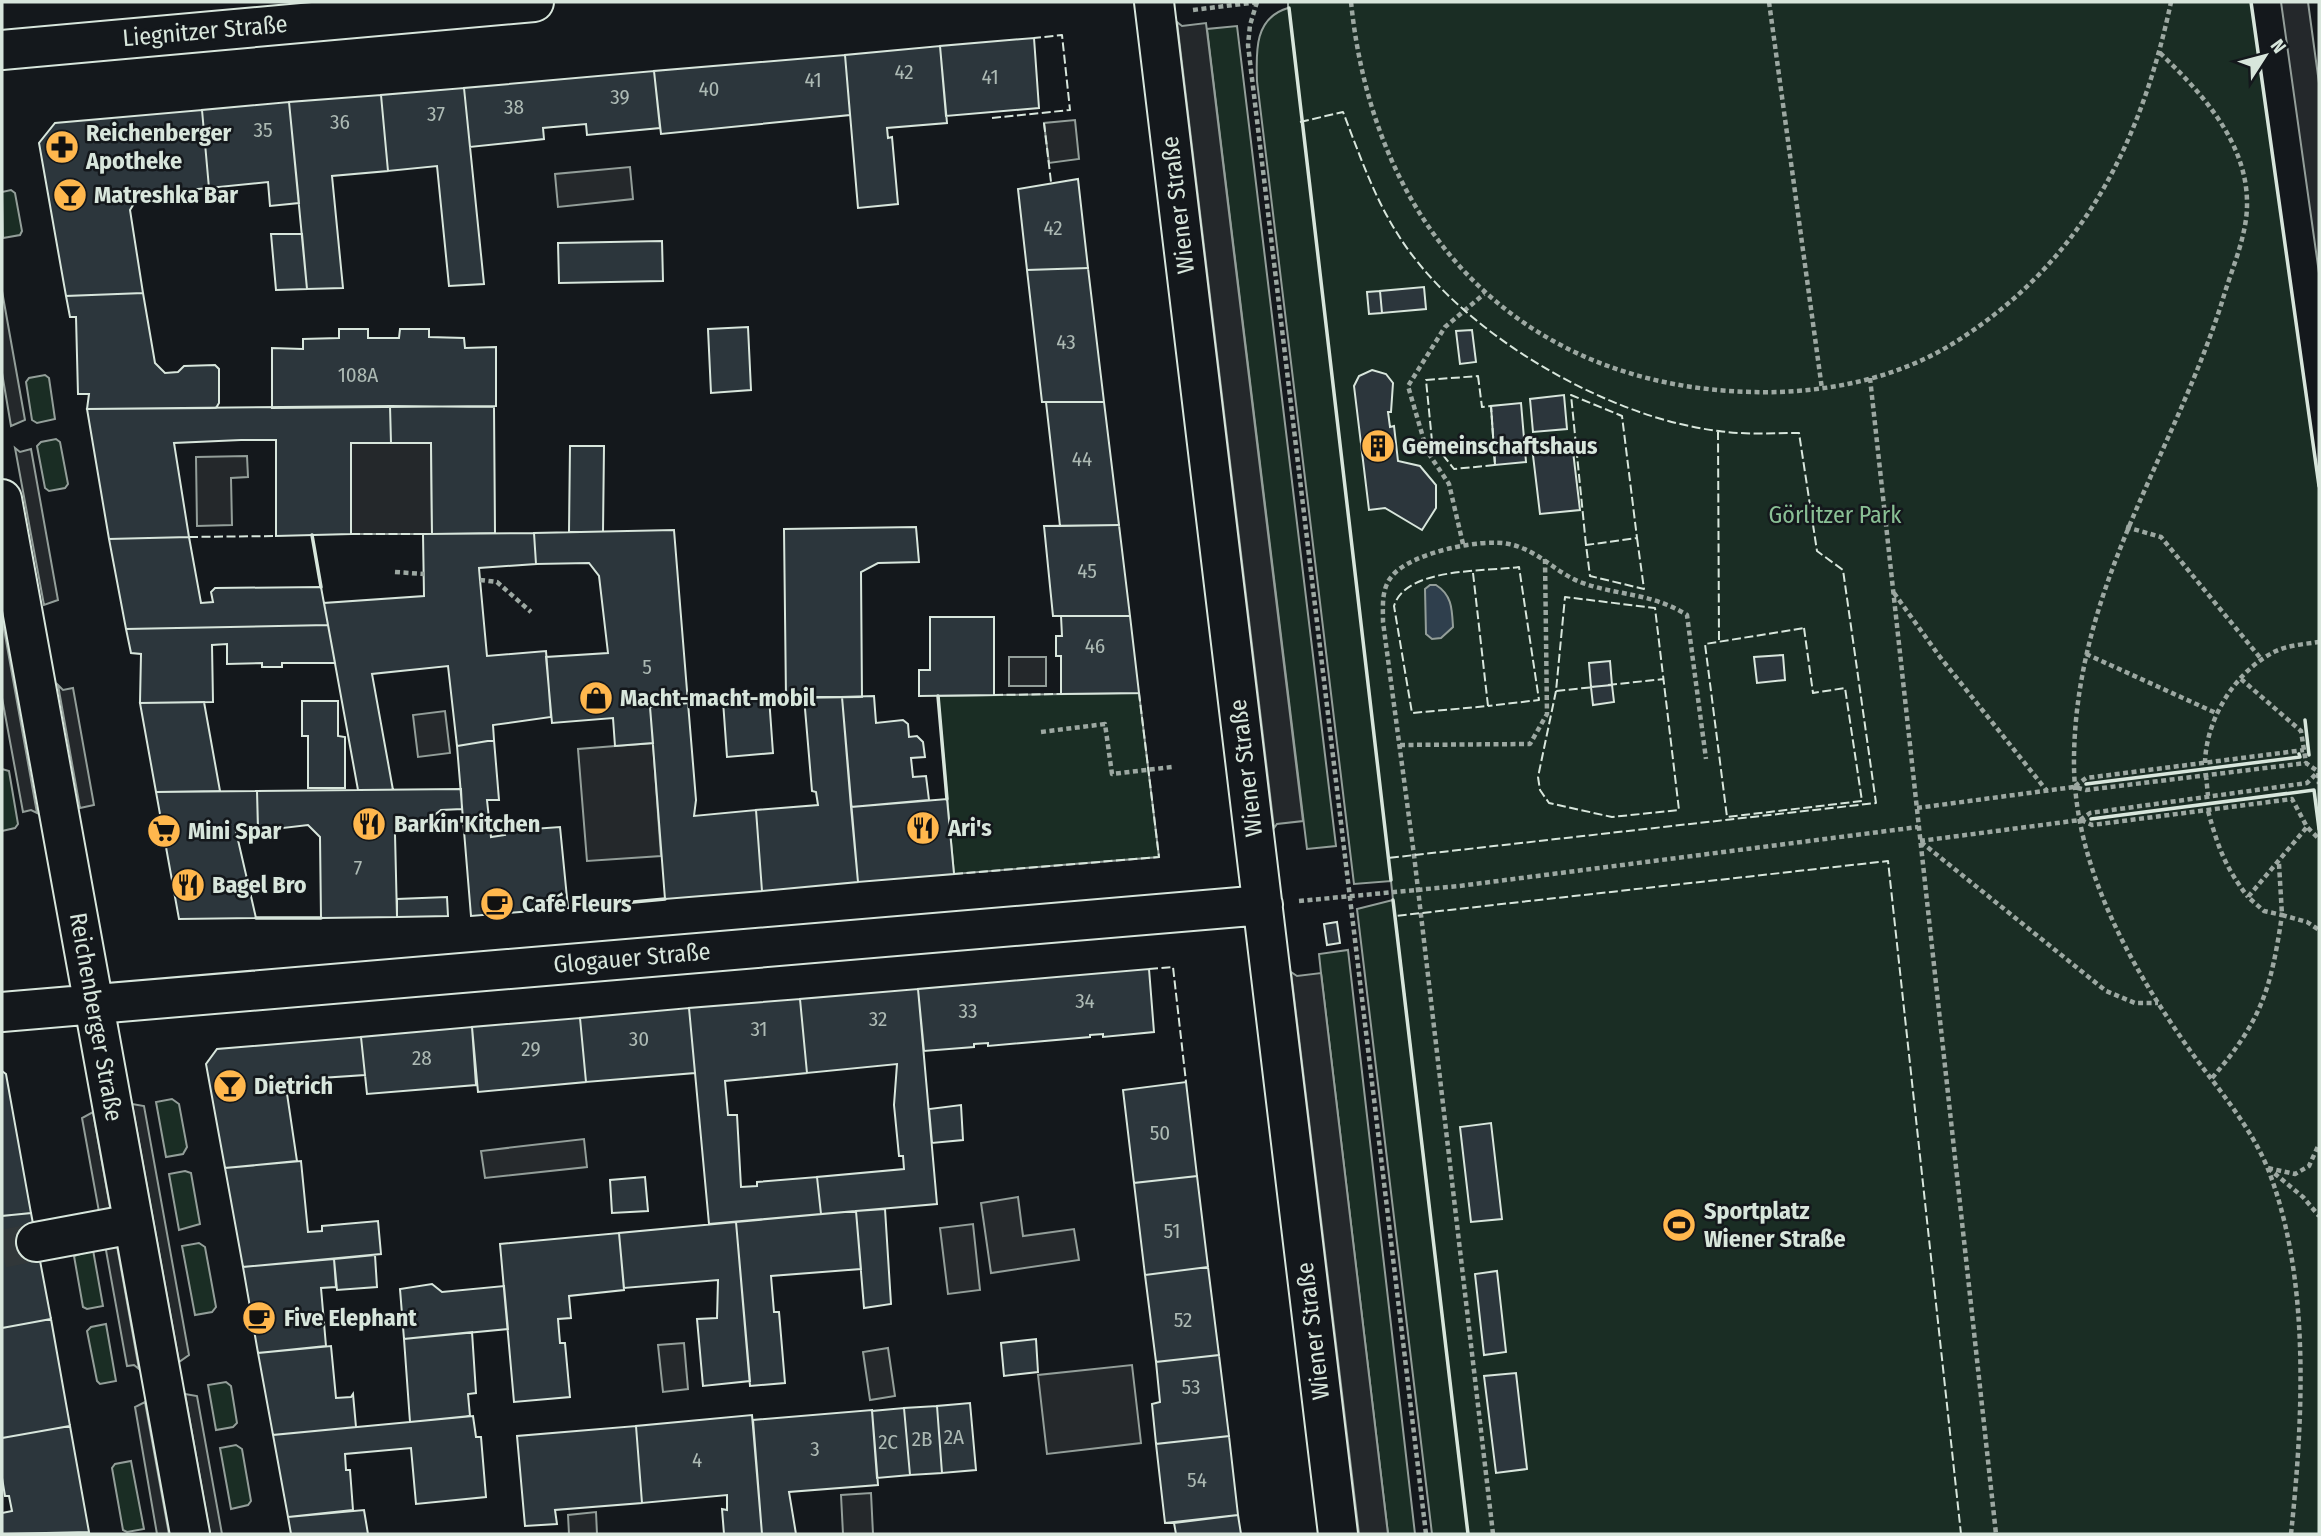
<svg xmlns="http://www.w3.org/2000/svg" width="2321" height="1536" font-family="'Fira Sans Condensed',sans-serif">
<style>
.green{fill:#1a2d24;stroke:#939e99;stroke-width:2}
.parking{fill:#24282b;stroke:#939e99;stroke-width:2}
.water{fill:#2f3f4d;stroke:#939e99;stroke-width:2}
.building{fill:#2c363c;stroke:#d8e6dc;stroke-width:2}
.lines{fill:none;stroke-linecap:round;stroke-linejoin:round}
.minor-tunnel{stroke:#313739;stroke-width:38;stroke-dasharray:38 19;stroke-linecap:butt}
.minor-casing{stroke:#d8e6dc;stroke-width:42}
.path{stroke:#9da8a2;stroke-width:4.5;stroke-dasharray:5 3.5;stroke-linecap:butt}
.minor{stroke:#14181c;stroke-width:38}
.fence{stroke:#d8e6dc;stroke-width:2;stroke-dasharray:9 3.5;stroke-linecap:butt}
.wall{stroke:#d8e6dc;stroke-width:3.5}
.labels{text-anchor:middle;stroke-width:5;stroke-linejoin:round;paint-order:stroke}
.number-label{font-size:21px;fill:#adbab4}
.street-label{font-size:24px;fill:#d8e6dc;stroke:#14181c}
.poi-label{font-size:24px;font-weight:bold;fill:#d8e6dc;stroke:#14181c;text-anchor:start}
.park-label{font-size:24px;fill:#8ac095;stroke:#14181c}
</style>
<rect width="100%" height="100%" fill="#14181c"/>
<path class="green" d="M1288 2H2251L2319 486V1534H1432L1357 909 1393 900 1391 881 1354 884 1257 81C1256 52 1254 18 1288 8Z
M1237 26 1336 846 1307 849 1207 29Z
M11 190 15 193 22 231 20 235 3 238 2 192Z
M45 375 49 378 55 419 37 423 32 420 26 382 29 378Z
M56 439 60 442 68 484 65 488 49 491 45 488 37 446 41 442Z
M1139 693 1159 857 954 874 938 696Z
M2 769 9 771 18 824 15 828 2 831Z
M1348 950 1415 1534H1388L1321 973 1319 954Z
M172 1099 179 1104 187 1147 183 1154 166 1157 156 1102Z
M185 1171 191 1173 200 1224 179 1230 169 1174Z
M199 1243 205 1247 216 1307 212 1312 195 1315 182 1246Z
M93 1250 103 1306 87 1309 83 1307 74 1256Z
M106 1324 116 1381 100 1384 97 1381 87 1331 91 1327Z
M226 1382 231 1386 237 1423 233 1427 216 1430 208 1385Z
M236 1445 242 1449 251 1501 248 1505 231 1509 220 1448Z
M131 1461 144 1529 127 1532 123 1530 112 1468 115 1464Z"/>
<path class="parking" d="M2281 2H2308L2319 83V273Z
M1177 22 1182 26 1206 23 1303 821 1277 824 1274 828Z
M1075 120 1079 159 1049 163 1044 123Z
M630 167 633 199 558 207 555 174Z
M2 291 25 420 11 426 2 373Z
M351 443H431L432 534H351Z
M15 448 20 452 31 449 58 600 44 605Z
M247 456 248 477 231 478 232 525 197 526 196 457Z
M2 618 37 813 31 810 23 812 2 698Z
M1009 657H1046V686H1009Z
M58 685 63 690 73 688 94 805 80 808Z
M445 711 450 753 418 757 413 715Z
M653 743 661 856 587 861 578 749Z
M1291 972 1297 976 1321 973 1388 1534H1359Z
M132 1104 144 1106 189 1355 179 1362Z
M93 1112 139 1369 134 1365 127 1366 82 1118Z
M584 1139 587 1167 485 1178 481 1151Z
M1018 1197 1023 1236 1074 1229 1079 1260 991 1273 981 1203Z
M973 1224 980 1290 948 1294 940 1228Z
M684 1343 688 1389 663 1392 658 1345Z
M888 1348 895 1396 870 1400 863 1352Z
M1132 1365 1141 1443 1047 1454 1038 1375Z
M185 1394 197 1396 222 1534H210Z
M145 1402 169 1534H157L135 1407Z
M871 1493 873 1534H843L841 1495Z
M596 1512 597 1534H569L568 1515Z"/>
<path class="water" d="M1430 585H1436C1452 595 1452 609 1453 627L1441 638 1432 639 1426 634 1425 589Z"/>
<path class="building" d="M1034 38 1039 108 946 116 940 46Z
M940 46 947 123 887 128 888 138 892 137 898 204 858 208 845 55Z
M845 55 850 115 661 134 654 71Z
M654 71 660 128 587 135 586 124 543 128 544 139 470 147 464 88Z
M464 88 484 284 449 286 437 166 388 171 381 95Z
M381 95 388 171 332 176 343 288 307 289 289 102Z
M289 102 299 203 270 206 268 182 209 188 202 110Z
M202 110 209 188 140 194 130 210 143 293 66 296 39 143 55 123Z
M1078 179 1088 268 1027 270 1018 189Z
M271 234H302L307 289 276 290Z
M662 241 663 281 559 283 558 243Z
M1088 268 1104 402H1042L1027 270Z
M1424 287 1426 309 1382 313 1380 291Z
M1380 291 1382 313 1369 314 1367 292Z
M143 293 155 363 165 373 178 372 184 366 215 365 219 369V403L216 408 87 409 89 394H78L76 317H70L66 296Z
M748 327 751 390 711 393 708 329Z
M339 329H368V338H399L400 329H429V337L464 338 465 348 496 347V406L272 408V348L303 349V339L339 338Z
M1472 330 1476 362 1460 364 1456 331Z
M1372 370 1386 374 1393 383 1391 412H1388L1390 427 1394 426 1398 461 1420 466 1436 485V508L1422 530 1385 508 1369 510 1354 386 1359 376Z
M1564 395 1567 429 1533 432 1530 399Z
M1046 402H1104L1119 525 1060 526Z
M1521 403 1526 462 1495 465 1491 406Z
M390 406 494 407 495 533 432 534 431 443H391Z
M390 406 391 443H351V534L276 536V440H241L174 443 189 537 109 539 87 409Z
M1572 443 1580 510 1540 514 1532 447Z
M570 446H604L603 532H569Z
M1119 525 1130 616H1053L1044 526Z
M916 527 919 562 878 563 861 572 862 697 786 698 784 529Z
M674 530 688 703 650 707 653 743 615 746 613 718 552 723 546 657 608 653 599 576 589 563 536 564 534 533Z
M534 533 536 564 479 568 480 580 487 656 546 651 551 717 493 725 494 740 457 746 448 666 372 674 393 790H358L324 603 424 596 423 534Z
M189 537 201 603 213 602 211 592 215 588 321 587 328 625 126 629 109 539Z
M1061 616H1130L1139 693 1061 694V656H1056V636H1062Z
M930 617H994V695L919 696V670H930Z
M328 625 335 663H282V667H262V663L227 664V644L212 645 213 702 140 703 141 654 131 653 126 629Z
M1783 655 1785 680 1757 683 1754 657Z
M1610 661 1612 685 1591 687 1589 663Z
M1612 685 1614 702 1593 705 1591 687Z
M874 696 876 723 903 720 908 724 909 737 917 736 923 742 925 757 911 758 913 777 926 776 929 800 851 807 842 697Z
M769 697 773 753 727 757 723 701Z
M804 697H842L858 882 762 891 756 810 818 805 816 792 812 791Z
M302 701H338V736L345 737V788H308V736H302Z
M204 702 220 791 156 792 140 703Z
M688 703 696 800 694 816 756 810 762 891 665 899 650 707Z
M494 740 499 800H487L491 837 505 835 504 831 560 827 568 908 471 916 457 746Z
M461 789 462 809 441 810 432 817V823L407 824 395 834 397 917 321 918 320 837 308 825 258 831 257 791Z
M257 791 258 827H235L256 918 179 919 156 792Z
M947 799 954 874 858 882 851 807Z
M447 897 448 916 397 917V899Z
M1337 922 1340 943 1327 945 1324 924Z
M1149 969 1154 1032 1103 1037V1034L1090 1035V1037L988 1046V1043L974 1044V1047L924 1051 918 989Z
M918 989 937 1204 821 1214 817 1177 904 1169 903 1156H899L894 1105 897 1064 807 1073 800 999Z
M800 999 807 1073 725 1081 728 1115H737L741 1187 757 1186V1182L817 1177 821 1214 709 1224 689 1008Z
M689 1008 695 1073 586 1082 580 1018Z
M580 1018 586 1082 478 1092 472 1027Z
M472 1027 476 1085 367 1094 361 1037Z
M361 1037 365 1075 321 1078V1083L286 1087 297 1161 225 1168 206 1064 217 1049Z
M2 1071 6 1074 31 1213 2 1216Z
M1186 1082 1197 1176 1134 1183 1123 1090Z
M961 1105 963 1140 932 1143 929 1109Z
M1491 1123 1502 1219 1471 1222 1460 1127Z
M301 1161 308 1232 322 1231V1226L378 1221 381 1254 243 1267 225 1168Z
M1197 1176 1208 1267 1145 1275 1134 1183Z
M645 1177 648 1211 612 1213 610 1180Z
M885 1209 891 1304 864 1308 856 1211Z
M856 1211 861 1269 771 1276 774 1312H779L785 1383 750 1386 736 1222Z
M31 1213 51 1319 2 1328V1216Z
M736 1222 750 1381 703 1386 697 1319 717 1318 718 1280 624 1288 619 1233Z
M619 1233 624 1290 569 1296 571 1318 558 1319 560 1343H565L570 1397 514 1402 500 1244Z
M375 1255 377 1287 337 1290 334 1259Z
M334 1259 336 1287 321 1288 326 1346 258 1353 243 1267Z
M1208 1267 1219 1355 1156 1362 1145 1275Z
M1497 1271 1506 1352 1484 1355 1475 1274Z
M432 1284 442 1292 504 1286 508 1329 404 1339 400 1289Z
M51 1319 70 1426 2 1438V1328Z
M472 1332 476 1393 468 1394 470 1416 410 1422 404 1339Z
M1036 1339 1038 1372 1004 1376 1001 1343Z
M331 1346 336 1398 351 1397 353 1394 356 1427 273 1435 258 1353Z
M1219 1355 1229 1436 1156 1444 1152 1404 1160 1402 1156 1362Z
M1516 1373 1527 1469 1496 1473 1484 1376Z
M970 1403 976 1470 942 1473 937 1406Z
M937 1406 942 1473 910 1475 904 1408Z
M904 1408 910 1475 877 1478 872 1411Z
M872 1410 878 1485 789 1492 796 1534H762L753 1420Z
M752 1415 762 1534H724L722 1509 727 1510V1495L642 1503 636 1426Z
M473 1416 476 1437H481L486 1497 416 1504 411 1448 345 1454 346 1470H350L353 1510 288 1517 273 1435Z
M70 1426 89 1532 2 1534V1513L12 1511 9 1496H5L2 1478V1438Z
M636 1426 642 1503 555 1510 557 1524 525 1526 517 1436Z
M1229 1436 1238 1515 1165 1523 1156 1444Z
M364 1510 368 1534H291L288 1517Z
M1238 1515 1241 1534H1176L1174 1523Z"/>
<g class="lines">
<path class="minor-tunnel" d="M2 1249 36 1242"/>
<g class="minor-casing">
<path id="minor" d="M1154 2 1338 1534
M2 50 534 2
M2 499 190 1534
M2 1012 1263 905
M36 1242 133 1224"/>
</g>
<path class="path" d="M1257 2 1250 25 1248 45 1426 1534
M1351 2C1374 229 1519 387 1753 392 1823 394 1898 379 1957 341 2083 261 2141 143 2171 2
M1769 2 1822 389
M1193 10 1258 2
M2160 53C2201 92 2246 141 2247 201 2248 235 2231 270 2222 302 2172 458 2077 585 2074 756 2072 863 2129 964 2189 1049 2217 1088 2250 1125 2268 1169 2311 1279 2303 1420 2291 1534
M1870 378 1996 1534
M2126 527 2161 537 2262 660
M1463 544 1449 484 1427 451 1408 386 1445 327 1484 294
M395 572 424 574
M480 580 497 582 531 612
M1894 593 1940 657 2047 791
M2086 654 2216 713
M2241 679 2301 731 2306 763
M1041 732 1105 724 1112 774 1172 767
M1400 745 1530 744 1547 714 1545 559
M2205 763C2206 719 2235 671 2276 651 2289 645 2305 644 2319 642
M2318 773 2319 784
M2206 775 2208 796
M2075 786 2086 778 2304 750
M1917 808 2074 787 2086 790 2306 763 2319 772
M2208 811C2218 847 2225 867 2248 897
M2081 820 2092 825 2292 799 2307 827 2319 839
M1920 841 2080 820 2090 813 2307 783 2318 772
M1921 842 2106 991 2135 1003H2158
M2279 864 2282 915 2307 922 2319 930
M1299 901 1459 886 1918 827
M2212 1078C2262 1020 2271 989 2282 915L2264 911 2248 897 2307 827
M2268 1168 2303 1197 2319 1216
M2268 1168 2295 1174 2309 1166 2319 1144
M1493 1534 1414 855 1383 622C1383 606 1381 589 1392 576 1410 553 1481 538 1509 544 1538 550 1555 572 1580 582 1617 596 1650 592 1687 615L1706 759"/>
<use href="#minor" class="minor"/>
<path class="fence" d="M992 118 1070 110 1062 35 1034 38
M1300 122 1343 112C1359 153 1373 195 1397 233 1457 331 1606 418 1719 431 1746 435 1773 433 1799 433L1817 551 1843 570 1876 803 1388 858
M1044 123 1051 182
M1478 376 1482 407 1491 406 1495 465 1454 469 1432 441 1426 380Z
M1718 431 1719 642
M351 534H423
M189 537 276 536
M1637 538 1644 589 1590 576 1586 545Z
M1586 545 1571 395 1622 416 1637 538
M1473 573 1488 706 1412 713 1394 606C1406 567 1484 572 1519 567L1539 700 1488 706
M1804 628 1813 693 1845 688 1862 801 1727 817 1705 644Z
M1608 685 1664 679
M1556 691 1538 777 1540 790 1549 803 1612 817 1679 810 1655 608 1565 597 1556 691 1594 687
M994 695 1061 694
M954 874 1159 857 1139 693
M1149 969 1173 967 1186 1082
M1468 1534 1395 916 1888 861 1961 1534"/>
<path class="wall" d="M2251 2 2319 486
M1289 8 1391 880
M312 535 321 587
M938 696 947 799
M2305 720 2309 755
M2086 784 2300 757 2299 754
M2091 819 2314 790 2319 829
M1393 900 1468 1534
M591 906 665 899
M256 918H321"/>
</g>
<defs>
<g id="pharmacy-disc" transform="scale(1.75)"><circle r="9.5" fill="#ffb74d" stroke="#14181c"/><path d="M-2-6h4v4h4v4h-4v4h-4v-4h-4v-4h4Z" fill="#111"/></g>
<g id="bar-disc" transform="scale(1.75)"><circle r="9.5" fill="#ffb74d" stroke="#14181c"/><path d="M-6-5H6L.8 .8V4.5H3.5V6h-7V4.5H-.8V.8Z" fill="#111"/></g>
<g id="building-disc" transform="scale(1.75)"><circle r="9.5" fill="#ffb74d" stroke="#14181c"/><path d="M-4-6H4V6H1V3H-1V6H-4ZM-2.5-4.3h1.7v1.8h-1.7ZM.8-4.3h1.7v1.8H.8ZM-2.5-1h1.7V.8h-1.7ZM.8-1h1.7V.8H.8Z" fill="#111"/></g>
<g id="shop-disc" transform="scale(1.75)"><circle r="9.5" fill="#ffb74d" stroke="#14181c"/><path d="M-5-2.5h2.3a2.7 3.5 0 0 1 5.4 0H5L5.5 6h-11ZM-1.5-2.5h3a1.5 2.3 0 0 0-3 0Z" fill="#111"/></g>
<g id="restaurant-disc" transform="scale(1.75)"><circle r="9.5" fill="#ffb74d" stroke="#14181c"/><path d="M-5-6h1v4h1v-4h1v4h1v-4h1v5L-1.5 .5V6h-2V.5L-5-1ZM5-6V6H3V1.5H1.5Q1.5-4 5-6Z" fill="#111"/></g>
<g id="supermarket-disc" transform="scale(1.75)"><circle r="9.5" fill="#ffb74d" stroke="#14181c"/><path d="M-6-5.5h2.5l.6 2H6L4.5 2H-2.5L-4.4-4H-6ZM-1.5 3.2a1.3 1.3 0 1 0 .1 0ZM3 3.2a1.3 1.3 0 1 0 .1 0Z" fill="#111"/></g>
<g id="cafe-disc" transform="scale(1.75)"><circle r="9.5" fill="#ffb74d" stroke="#14181c"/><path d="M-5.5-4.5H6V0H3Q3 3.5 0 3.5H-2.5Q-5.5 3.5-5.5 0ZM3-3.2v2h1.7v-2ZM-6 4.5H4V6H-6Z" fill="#111"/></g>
<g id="stadium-disc" transform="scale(1.75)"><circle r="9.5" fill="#ffb74d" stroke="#14181c"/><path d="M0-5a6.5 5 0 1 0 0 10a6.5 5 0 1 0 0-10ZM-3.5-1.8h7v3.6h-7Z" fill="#111"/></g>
</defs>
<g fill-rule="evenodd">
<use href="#pharmacy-disc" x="62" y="147"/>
<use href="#bar-disc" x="70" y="195"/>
<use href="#building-disc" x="1378" y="446"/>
<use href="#shop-disc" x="596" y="698"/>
<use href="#restaurant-disc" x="369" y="824"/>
<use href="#restaurant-disc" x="923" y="828"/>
<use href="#supermarket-disc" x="164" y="831"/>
<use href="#restaurant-disc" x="188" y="885"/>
<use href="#cafe-disc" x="497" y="904"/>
<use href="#bar-disc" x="230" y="1086"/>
<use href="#stadium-disc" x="1679" y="1225"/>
<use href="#cafe-disc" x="259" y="1318"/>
</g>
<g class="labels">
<g class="number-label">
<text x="904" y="79">42</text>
<text x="990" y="84">41</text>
<text x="813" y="87">41</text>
<text x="709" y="96">40</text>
<text x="620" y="104">39</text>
<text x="514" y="114">38</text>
<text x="436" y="121">37</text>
<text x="340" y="129">36</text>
<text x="263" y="137">35</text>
<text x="1053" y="235">42</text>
<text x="1066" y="349">43</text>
<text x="358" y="382">108A</text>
<text x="1082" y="466">44</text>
<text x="1087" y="578">45</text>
<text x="1095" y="653">46</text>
<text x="647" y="674">5</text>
<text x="358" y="875">7</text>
<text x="1085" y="1008">34</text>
<text x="968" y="1018">33</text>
<text x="878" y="1026">32</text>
<text x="759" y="1036">31</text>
<text x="639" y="1046">30</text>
<text x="531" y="1056">29</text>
<text x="422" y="1065">28</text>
<text x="1160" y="1140">50</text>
<text x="1172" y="1238">51</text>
<text x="1183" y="1327">52</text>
<text x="1191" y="1394">53</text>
<text x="954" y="1444">2A</text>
<text x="922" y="1446">2B</text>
<text x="888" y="1449">2C</text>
<text x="815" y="1456">3</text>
<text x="697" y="1467">4</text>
<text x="1197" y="1487">54</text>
</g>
<g class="street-label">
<text transform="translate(205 31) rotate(-5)" y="8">Liegnitzer Straße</text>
<text transform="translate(1178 205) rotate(-97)" y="8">Wiener Straße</text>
<text transform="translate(1246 768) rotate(-97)" y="8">Wiener Straße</text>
<text transform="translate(632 958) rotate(-5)" y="8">Glogauer Straße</text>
<text transform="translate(96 1017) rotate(80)" y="8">Reichenberger Straße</text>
<text transform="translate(1313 1331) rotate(-97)" y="8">Wiener Straße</text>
</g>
<g class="poi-label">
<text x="86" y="141">Reichenberger<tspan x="86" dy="28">Apotheke</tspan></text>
<text x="94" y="203">Matreshka Bar</text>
<text x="1402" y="454">Gemeinschaftshaus</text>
<text x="620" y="706">Macht-macht-mobil</text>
<text x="394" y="832">Barkin'Kitchen</text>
<text x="948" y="836">Ari's</text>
<text x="188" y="839">Mini Spar</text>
<text x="212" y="893">Bagel Bro</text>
<text x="522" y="912">Café Fleurs</text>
<text x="254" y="1094">Dietrich</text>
<text x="1704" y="1219">Sportplatz<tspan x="1704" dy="28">Wiener Straße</tspan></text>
<text x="284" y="1326">Five Elephant</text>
</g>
<g class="park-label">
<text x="1835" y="523">Görlitzer Park</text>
</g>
</g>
<rect width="2321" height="1536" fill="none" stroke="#d8e6dc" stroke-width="7"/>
<g transform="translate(2265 56) rotate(54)" stroke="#14181c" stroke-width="5" paint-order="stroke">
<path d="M0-5L12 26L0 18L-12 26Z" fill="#d8e6dc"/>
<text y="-10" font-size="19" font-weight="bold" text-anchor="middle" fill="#d8e6dc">N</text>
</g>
</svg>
